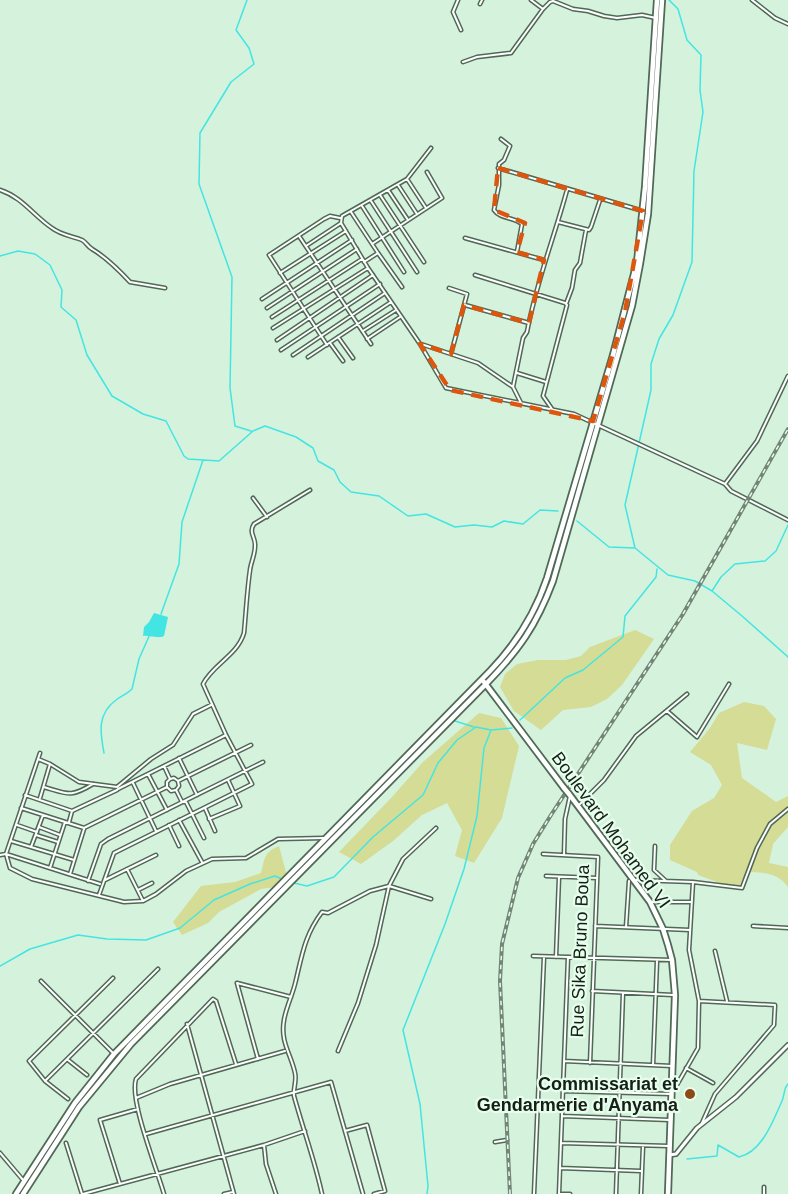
<svg xmlns="http://www.w3.org/2000/svg" width="788" height="1194" font-family="Arial,sans-serif">
<style>
.green{fill:#d4dc95}
.water{fill:#43e5e2}
.lines{fill:none;stroke-linecap:round;stroke-linejoin:round}
.stream{stroke:#43e5e2;stroke-width:1.5}
.minor-casing{stroke:#506856;stroke-width:5}
.tertiary-casing{stroke:#506856;stroke-width:6}
.primary-casing{stroke:#506856;stroke-width:8}
.minor{stroke:#fff;stroke-width:2}
.tertiary{stroke:#fff;stroke-width:3}
.primary{stroke:#fff;stroke-width:4.5}
.rail-casing{stroke:#728577;stroke-width:4}
.rail{stroke:#e7feec;stroke-width:1.5;stroke-dasharray:4.5;stroke-linecap:butt}
.primary-bridge-casing{stroke:#506856;stroke-width:8;stroke-linecap:butt}
.primary-bridge{stroke:#fff;stroke-width:4.5}
.marked{fill:none;stroke:#dd560d;stroke-width:4.5;stroke-dasharray:12 8;stroke-linejoin:round}
.poi-dot{fill:#8c4b16;stroke:#e7feec;stroke-width:2}
.labels{text-anchor:middle;stroke-width:4.5;stroke-linejoin:round;paint-order:stroke}
.street-label{font-size:18px;fill:#151f18;stroke:#e7feec}
.poi-label{font-size:18px;font-weight:bold;fill:#151f18;stroke:#e7feec;text-anchor:end}
</style>
<rect width="100%" height="100%" fill="#d5f2dd"/>
<path class="green" d="M635 630 654 639 622 685 607 699 591 707 563 710 541 730 514 711 500 687 505 674 517 664 538 660H566L581 656 590 647Z
M744 702 764 706 776 719 767 750 737 743 742 778 776 802 788 796V827L773 844 769 863 788 867V887C779 873 763 872 748 872L739 886 725 885 698 875 697 872 670 860V845L692 811 714 798 722 785 711 765 690 752 710 728 719 713Z
M479 713 501 718 519 746 502 818 474 863 455 856 462 830 447 803 422 815 393 841 361 864 339 852 392 797 423 762Z
M279 846 287 876 275 887 261 889 219 912 208 923 182 935 173 922 201 886 235 882 261 873C265 858 264 852 279 846Z"/>
<path class="water" d="M154 613 168 617 164 636C158 639 149 635 143 636L144 627 149 622Z"/>
<g class="lines">
<path class="stream" d="M247 0 236 30 249 48 254 64 231 82 200 133 199 184 232 277 230 388 235 426 251 431
M0 256 18 251 35 254 50 265 62 290 61 307 76 320 87 355 112 396 143 414 166 421 184 456 188 459 219 461 253 431 265 426 296 437 313 448 318 461 334 470 340 482 351 492 379 496 408 516 426 514 455 527 474 525 492 527 504 521 523 524 540 510 558 511
M577 521 609 547 635 548 668 575 695 581 712 591 742 616 788 657
M635 548 625 505 651 390V364L659 339 673 315 692 262 694 171 703 112 700 90 701 55 687 40 678 9 669 0
M712 591 721 577 735 564 765 561 776 551 788 525
M161 614 179 564 182 522 203 460
M520 720 565 678 583 670 623 637 625 616 656 577 657 569
M455 721 474 727
M104 753C100 732 97 714 116 700 121 696 127 694 132 689L139 659 150 634
M294 883 307 886 334 877 373 837 423 795 438 763 457 740 476 727 491 730 512 728
M0 966 30 949 78 935 107 939 146 940 180 928 214 900 250 884 275 876 282 879
M687 1159 717 1156 718 1145 739 1157C762 1152 773 1121 782 1101 785 1095 783 1089 788 1084
M427 1194 428 1186 420 1104 403 1030 445 924 464 869 477 816 484 748 491 730"/>
<g class="minor-casing">
<path id="minor" d="M458 0 453 12 461 30
M531 0 543 9 550 2 553 1 573 9 588 11 604 16 617 18 642 15 656 18
M752 0 775 18 788 24
M480 4 482 0
M463 62 477 57 511 53 543 9
M501 139 510 146 504 160 499 164V185L494 210C500 219 514 217 522 224L517 252
M431 148 407 179 342 216 341 223 368 268 420 344 446 388 574 414 725 484 731 491 788 520
M498 168 643 211
M407 179 426 208
M398 185 417 214
M0 190C22 197 34 216 52 228 61 235 72 236 82 240 86 242 88 247 92 249 107 258 118 269 130 282L165 288
M388 190 408 220
M380 195 424 262
M371 201 417 272
M362 206 404 272
M351 212 378 253 364 262
M558 222 589 230 591 227 600 200
M299 236 371 344
M465 238 544 260
M372 244 442 198 427 172
M306 246 341 223
M378 253 402 287
M280 273 346 231
M475 275 565 303 567 305 543 396 552 409
M449 288 467 294 451 354
M262 299 352 240
M566 304 572 288 575 270 580 263 586 230
M465 305 529 323
M267 308 357 249
M272 317 362 259
M273 328 368 268
M363 331 396 310
M338 337 353 358
M367 339 400 317
M277 340 373 275
M330 343 343 361
M421 344 478 363 513 387 521 403
M327 345 269 255 324 219 330 216 340 218
M281 350 380 284
M293 355 385 293
M308 357 391 302
M517 373 546 382
M513 387 523 338 527 332C536 283 554 238 567 190
M725 484 757 441 788 376
M253 498 267 517
M667 711 697 737 729 684
M40 753 6 854 10 868 32 879 124 902 143 901 156 894 186 871 212 859 246 858 278 839 324 838
M179 758 197 795
M38 759 50 764 79 782 117 787 151 759 173 745 193 714 211 705
M164 766 170 779
M148 774 167 810
M178 781 179 786 176 790 171 791 167 787V782L170 779 174 778 178 781 251 745
M133 783 156 831
M44 787C68 794 70 798 93 784
M118 789 226 735
M176 790 182 802H186L204 838
M25 795 72 811 117 790
M40 798 50 764
M579 805 604 780 636 736 687 694
M21 808 84 828 167 787
M205 808 215 831
M209 819 240 806 228 780
M179 820 202 862
M69 822 72 811
M17 825 37 832
M169 825 179 846
M39 827 60 835
M36 835 58 842
M11 841 74 860
M655 846 654 870 666 881
M31 847 43 815
M543 854 598 857 590 1063
M0 855 6 854 100 884
M564 855 565 819 570 796
M50 868 65 822
M127 869 143 901
M70 874 84 829
M546 876 597 878
M105 880 156 855
M635 880 693 882 742 888 757 848 770 824 788 809
M88 881 101 844 108 839 263 762
M138 890 152 883
M99 895 114 853 252 784 226 735 203 684C213 664 237 656 244 633 246 612 247 591 250 570 251 562 255 555 255 546 256 537 248 533 254 524L310 490
M650 902H691
M595 926 690 930
M753 926 788 928
M626 927 629 881
M715 951 727 1001
M533 956 672 960
M556 957 559 877
M41 981 114 1054
M592 991 673 995
M699 1001 775 1005 774 1025 715 1094 702 1123
M187 1024 234 1194
M338 1051 358 1003 376 945 389 886 403 859 436 828
M258 1059 237 983 291 997
M68 1060 87 1075
M564 1061 672 1066
M653 1065 657 961
M686 1068 713 1083
M45 1081 158 969
M674 1090 698 1048 699 1001 689 950 693 882
M563 1091 671 1094
M136 1098 170 1084 285 1051
M68 1099 45 1081 29 1061 113 978
M562 1116 670 1120
M345 1131 367 1125 385 1191 374 1194
M146 1134 331 1082 363 1194
M495 1142 507 1140
M66 1143 82 1194
M561 1143 669 1146
M264 1145 266 1164 276 1194
M0 1153 23 1180
M560 1168 641 1171
M120 1184 100 1120 138 1109
M83 1194 264 1145 305 1131
M164 1194C157 1169 129 1100 136 1079L213 999 216 1001 236 1064
M224 1194 233 1192
M322 1194C315 1161 303 1129 294 1096 293 1088 297 1081 295 1073 291 1054 280 1042 284 1020 286 1008 292 996 295 984 302 956 304 936 322 912L328 913 370 891 389 886 431 899
M534 1194 544 957
M559 1194 568 957
M559 1194H570
M616 1194 623 993
M641 1194 643 1146
M764 1194V1187"/>
</g>
<g class="tertiary-casing">
<path id="tertiary" d="M669 1155 676 1154 697 1128 736 1097 788 1045"/>
</g>
<g class="primary-casing">
<path id="primary" d="M484 682 564 788
M569 794 650 902 663 929 668 945 672 960 675 995 668 1194
M16 1194 75 1103 114 1054 490 671C516 644 535 614 547 578L613 355 637 262 645 187 657 0
M23 1194 79 1107 131 1044 486 684C519 650 536 626 553 581L632 306 640 264 648 214 662 0"/>
</g>
<use href="#minor" class="minor"/>
<use href="#tertiary" class="tertiary"/>
<use href="#primary" class="primary"/>
<g class="rail-casing">
<path id="rail" d="M510 1194 500 981 502 944 518 878 533 844 551 815 683 614 788 429"/>
</g>
<use href="#rail" class="rail"/>
<g class="primary-bridge-casing">
<path id="primary-bridge" d="M564 788 569 794"/>
</g>
<use href="#primary-bridge" class="primary-bridge"/>
</g>
<path class="marked" d="M498 168 643 211 625 312 593 421 450 390 420 344 451 354 464 305 529 323 544 260 517 252 525 223 494 210Z"/>
<circle class="poi-dot" cx="690" cy="1094" r="6"/>
<g class="labels">
<g class="street-label">
<text transform="translate(611 830) rotate(54)" y="6">Boulevard Mohamed VI</text>
<text transform="translate(580 951) rotate(-88)" y="6">Rue Sika Bruno Boua</text>
</g>
<g class="poi-label">
<text x="678" y="1090">Commissariat et<tspan x="678" dy="21">Gendarmerie d'Anyama</tspan></text>
</g>
</g>
</svg>
